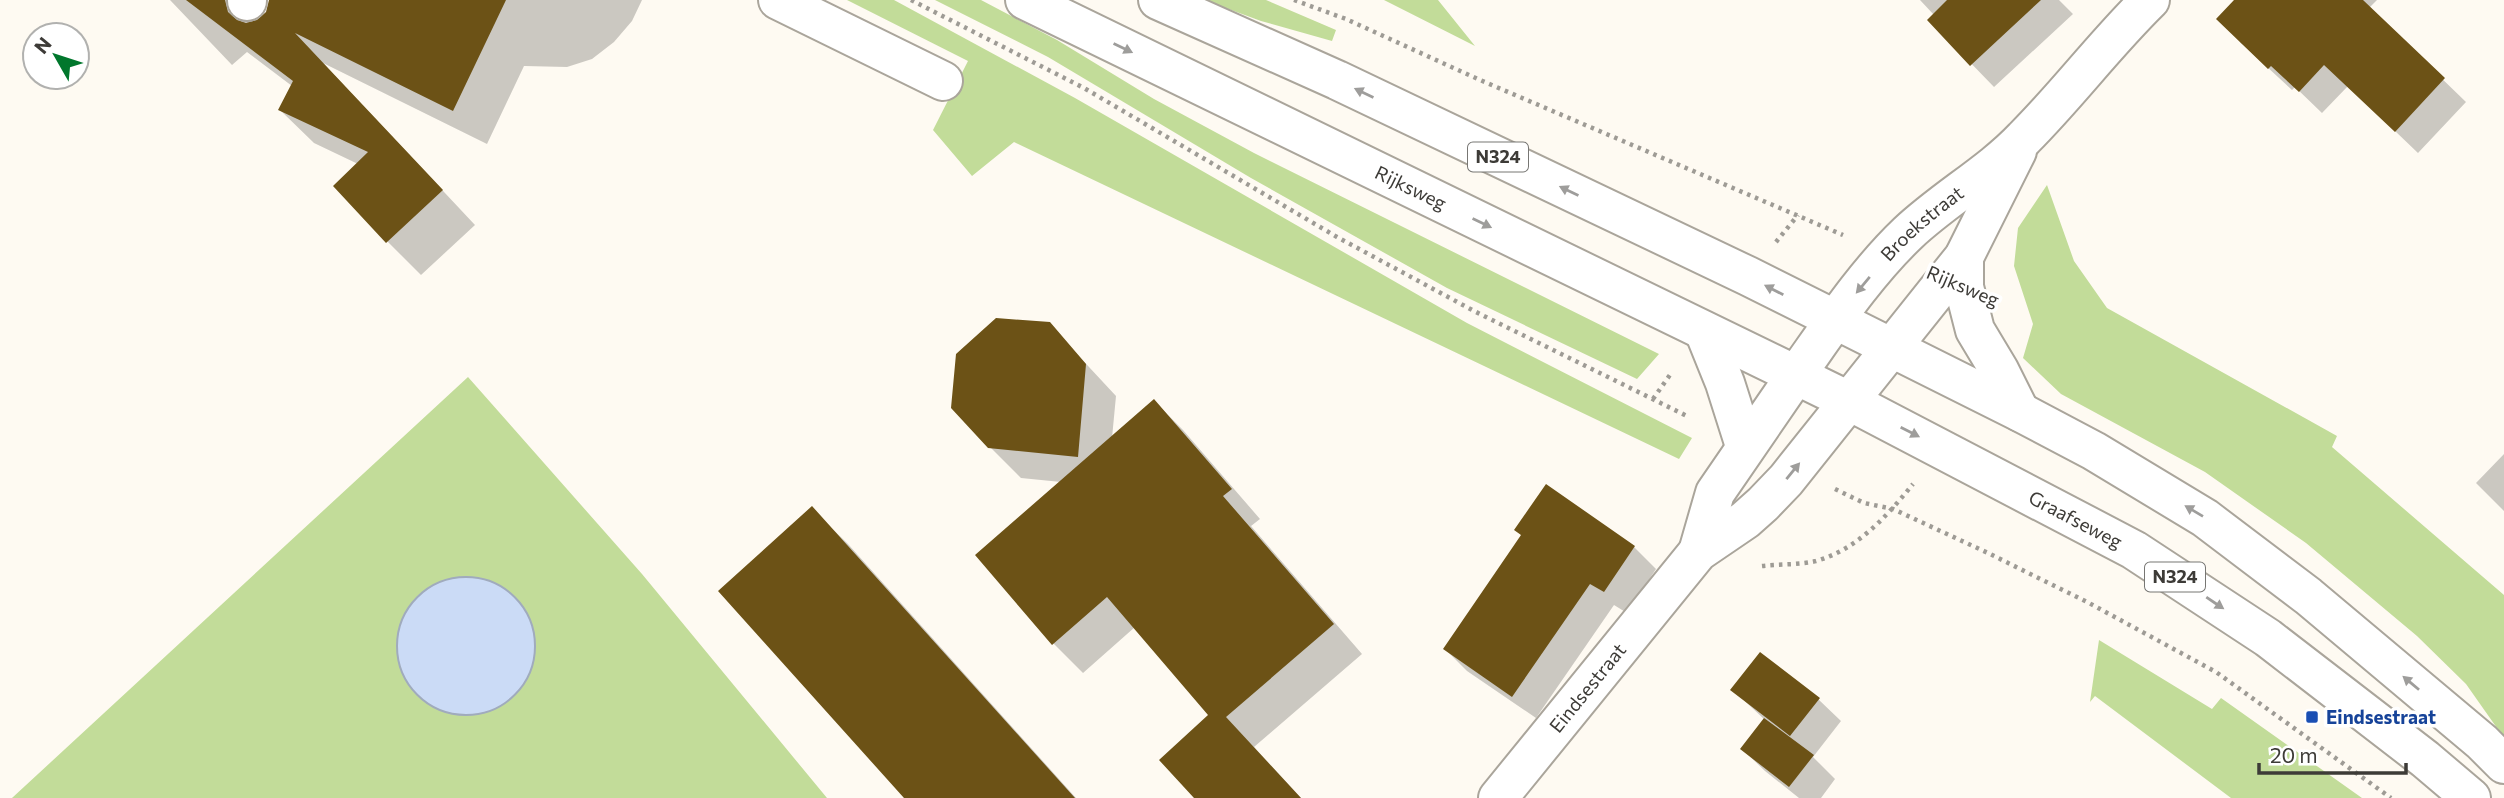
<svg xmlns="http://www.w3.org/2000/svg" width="2504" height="798" font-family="Commissioner,sans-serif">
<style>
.green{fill:#c2dc99;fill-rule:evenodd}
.water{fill:#cbdbf6;stroke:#a0abbd;stroke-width:2}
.shadow{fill:#0003}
.building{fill:#6c5216}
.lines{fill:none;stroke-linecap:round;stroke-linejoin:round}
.minor-casing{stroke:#aaa59b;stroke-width:42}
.major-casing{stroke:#aaa59b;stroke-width:42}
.path{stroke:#9e9b95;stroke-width:4.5;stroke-dasharray:3.5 5;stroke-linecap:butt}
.minor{stroke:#fff;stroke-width:38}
.major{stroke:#fff;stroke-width:38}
.oneway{fill:#9e9d9b}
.transit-dot{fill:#1a4fb4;stroke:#fff;stroke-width:2.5}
.labels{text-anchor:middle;stroke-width:7;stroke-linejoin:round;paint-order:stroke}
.shield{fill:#fff;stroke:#777673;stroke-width:2}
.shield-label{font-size:18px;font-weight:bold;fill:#3d3b37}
.street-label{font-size:19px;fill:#3d3b37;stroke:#fff}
.transit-label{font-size:19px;font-weight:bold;fill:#164399;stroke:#fff;text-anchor:start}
</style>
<rect width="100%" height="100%" fill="#fefaf2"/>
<path class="green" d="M847 0H894L1075 98 1467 323 1692 438 1679 459 1014 142 972 176 933 130 968 61Z
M935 0H981L1057 40 1154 99 1254 153 1659 354 1637 379 1447 288 1251 178 1048 57Z
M1204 0H1266L1336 30 1332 41 1261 21Z
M1384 0H1438L1475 46Z
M2047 185 2074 261 2107 308 2337 436 2332 447 2504 595V738L2466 684 2417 636 2306 543 2205 472 2061 394 2023 358 2033 324 2014 266 2018 228Z
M468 377 642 574 827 798H12ZM415 599 465 715 439 710 402 621Z
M2099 640 2212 709 2221 698 2362 798H2231L2095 696 2090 702Z"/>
<path class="water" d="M397 646a69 69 0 1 1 138 0a69 69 0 1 1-138 0Z"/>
<path class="shadow" d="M170 0H243L260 20 268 12 270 0H642L632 21 614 42 592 59 567 67 524 66 487 144 323 63 475 225 421 275 387 241 358 164 314 143 280 110 292 86 247 52 232 65Z
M1920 0H2059L2073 14 1994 87 1929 20 1934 15Z
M2236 0H2377L2369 8 2466 102 2418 153 2348 86 2322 113 2295 87 2292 90 2240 42Z
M1049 324 1116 396 1112 438 1154 401 1183 430 1260 519 1251 526 1362 654 1254 747 1301 798H1196L1211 715 1135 627 1083 673 1054 644 977 555 1061 482 1021 478 990 447Z
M2504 454V511L2476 483Z
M812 509 848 544 1076 798H906Z
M1634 547 1656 569 1627 613 1614 605 1536 718 1467 671 1445 649Z
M1733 690 1818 699 1841 721 1813 757 1835 779 1821 798H1799L1765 771 1742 749 1765 720Z"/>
<path class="building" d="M186 0H225L228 12 237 20 246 23 257 20 266 12 269 0H506L453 111 295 33 443 190 386 243 333 186 368 152 278 110 293 81Z
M1947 0H2041L1970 66 1927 20Z
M2234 0H2363L2445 78 2395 132 2324 65 2299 92 2271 66 2268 69 2216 19Z
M996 318 1050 322 1086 364 1078 457 988 448 951 408 956 354Z
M1154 399 1232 489 1223 496 1334 624 1226 717 1301 798H1194L1159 760 1208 715 1107 597 1052 645 975 555Z
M1546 484 1635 546 1604 592 1590 584 1512 697 1443 649 1521 535 1514 530Z
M812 506 1075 798H904L718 591Z
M1760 652 1820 698 1790 736 1730 690Z
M1764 718 1814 755 1789 787 1740 749Z"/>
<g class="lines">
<g class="minor-casing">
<g id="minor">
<path d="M778 0 943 81"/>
<path d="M247 1V0"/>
<path d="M1698 552 1715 493 1796 375"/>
<path id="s1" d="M1498 798 1698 552 1745 520 1763 504 1786 480 1849 401"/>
</g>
</g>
<g class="major-casing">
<g id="major">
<path id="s2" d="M1025 0 1849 401 2134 550 2268 638 2425 759 2471 798"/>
<path d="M1158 0 1337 80 1748 276 2020 412 2094 451 2205 518 2308 596 2482 742 2504 764"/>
<path d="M1964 257V287L1975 330 1999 370 2020 412"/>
<path d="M1704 331 1725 383 1745 446"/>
<path id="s3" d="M1796 375C1831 326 1865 274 1908 233 1944 199 1991 173 2024 138 2068 94 2105 44 2150 0"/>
<path d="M1849 401 1964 257 2017 151"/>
</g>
</g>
<path class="path" d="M911 0 1084 88 1337 237 1474 311 1689 417
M1294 0 1346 19 1480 80 1843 235
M1776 242 1798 215
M1653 399 1672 372
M1835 489 1864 503 1893 509 1988 553 2089 603 2216 672 2391 798
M1762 566C1779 564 1800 565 1816 561 1858 549 1887 516 1913 484"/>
<use href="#minor" class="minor"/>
<use href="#major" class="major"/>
</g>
<defs><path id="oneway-solid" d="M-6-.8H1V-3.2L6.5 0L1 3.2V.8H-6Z" transform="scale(1.75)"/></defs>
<g class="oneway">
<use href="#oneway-solid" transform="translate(1123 48) rotate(26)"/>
<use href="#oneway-solid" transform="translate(1364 93) rotate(-154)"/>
<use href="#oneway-solid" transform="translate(1569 191) rotate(-154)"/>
<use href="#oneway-solid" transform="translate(1482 223) rotate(26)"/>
<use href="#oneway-solid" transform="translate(1863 285) rotate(130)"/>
<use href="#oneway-solid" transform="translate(1774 290) rotate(-153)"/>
<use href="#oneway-solid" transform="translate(1910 432) rotate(27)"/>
<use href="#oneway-solid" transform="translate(1793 471) rotate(-51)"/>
<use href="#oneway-solid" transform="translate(2194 511) rotate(-149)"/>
<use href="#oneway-solid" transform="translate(2215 603) rotate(34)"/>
<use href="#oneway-solid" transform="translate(2411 683) rotate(-140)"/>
</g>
<rect class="transit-dot" x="2305" y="710" width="14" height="14" rx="3.5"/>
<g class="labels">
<g class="shield">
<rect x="1468" y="142.5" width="60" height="29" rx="5"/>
<rect x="2145" y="562.5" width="60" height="29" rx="5"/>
</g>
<g class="shield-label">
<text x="1498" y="163">N324</text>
<text x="2175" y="583">N324</text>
</g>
<g class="street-label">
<text dy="7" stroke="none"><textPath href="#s2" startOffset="429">Rijksweg</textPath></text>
<text dy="7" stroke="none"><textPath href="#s3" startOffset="198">Broekstraat</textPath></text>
<text transform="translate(1963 286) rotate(23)" y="7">Rijksweg</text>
<text dy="7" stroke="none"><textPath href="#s2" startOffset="1172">Graafseweg</textPath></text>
<text dy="7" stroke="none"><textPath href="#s1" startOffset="142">Eindsestraat</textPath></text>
</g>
<g class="transit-label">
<text x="2326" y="724">Eindsestraat</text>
</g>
</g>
<g transform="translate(56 56) rotate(309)"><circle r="33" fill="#ffffff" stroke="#b1b1af" stroke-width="2"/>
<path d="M0-5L12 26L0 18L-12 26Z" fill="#01772c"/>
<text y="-10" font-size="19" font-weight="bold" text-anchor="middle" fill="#3d3b37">N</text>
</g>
<path d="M2259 763v10h147v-10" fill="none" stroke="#3d3b37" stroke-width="3.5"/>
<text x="2270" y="763" font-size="21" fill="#3d3b37" stroke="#ffffff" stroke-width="5" paint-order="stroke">20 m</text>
</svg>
